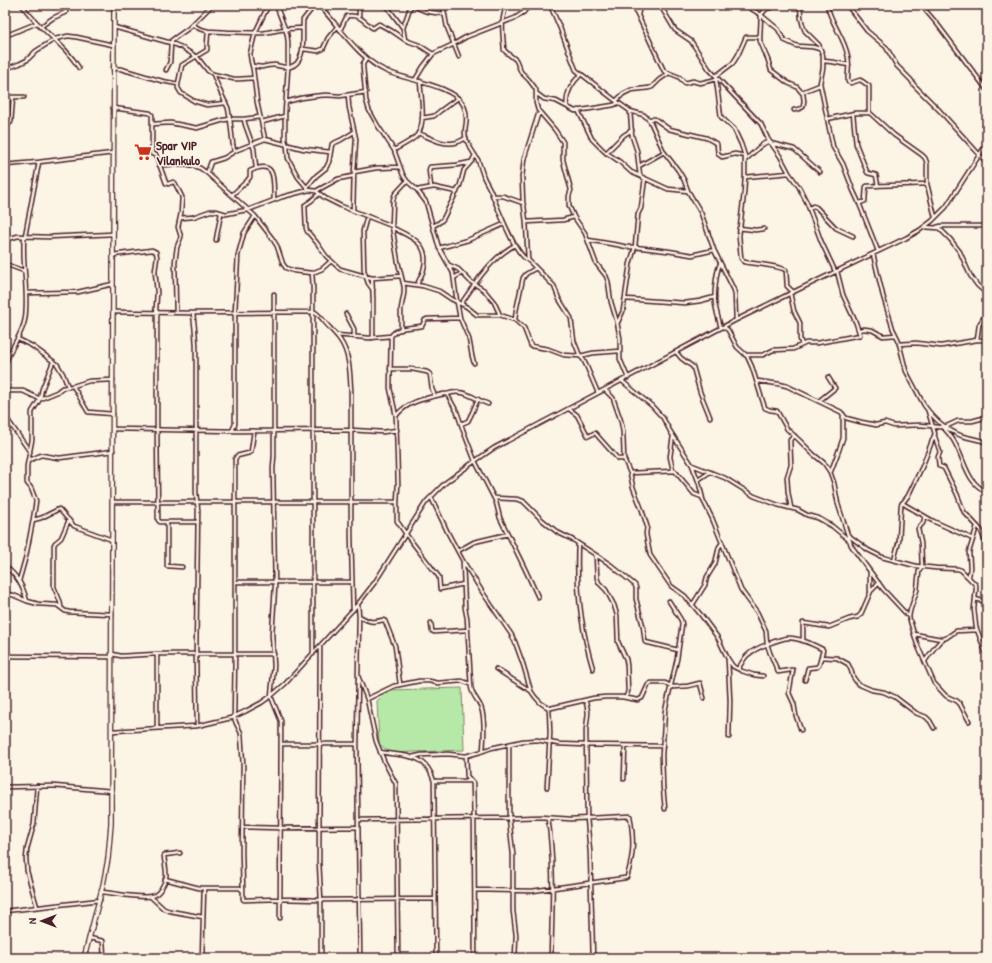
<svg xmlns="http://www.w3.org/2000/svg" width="992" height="963" font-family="'Patrick Hand',sans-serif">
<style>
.green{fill:#b6e8a8;stroke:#80846a}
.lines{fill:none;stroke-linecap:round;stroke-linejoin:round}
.street-casing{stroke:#4a1f2b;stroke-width:5.5}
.secondary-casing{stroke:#4a1f2b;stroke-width:6}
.street{stroke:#fcf5e5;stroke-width:2.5}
.secondary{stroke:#fcf5e5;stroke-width:3.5}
.labels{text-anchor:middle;stroke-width:3;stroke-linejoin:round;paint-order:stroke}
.poi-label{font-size:13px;font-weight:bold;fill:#4a1f2b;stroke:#fcf5e5;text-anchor:start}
</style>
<rect width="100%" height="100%" fill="#fcf5e5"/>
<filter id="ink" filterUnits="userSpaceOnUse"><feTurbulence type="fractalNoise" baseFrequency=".025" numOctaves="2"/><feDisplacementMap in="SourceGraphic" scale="8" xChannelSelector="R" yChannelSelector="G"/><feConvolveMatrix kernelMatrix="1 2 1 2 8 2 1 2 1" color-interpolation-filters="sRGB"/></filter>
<g filter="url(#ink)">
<path class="green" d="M462 688 464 750 390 753 379 744 377 701 388 690Z"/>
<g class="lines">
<g class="street-casing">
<path id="street" d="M22 5C38 29 64 43 79 68
M276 5 287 34 288 42V68L285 113V140L287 146 288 158 298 177 309 190
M319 5C339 26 359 59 386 71 405 80 452 85 463 104 466 110 467 117 466 124 465 130 464 134 466 139 469 147 474 153 478 160 480 166 482 172 484 178 487 184 491 190 493 197 499 210 515 255 528 260L554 286 559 299 571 318 574 341 580 356 593 353 620 351
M386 5 403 28 405 40 419 45 433 54 454 44 466 37 515 18 524 12 529 5
M413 5C425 13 431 12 444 14
M443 5 447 27 459 57
M507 5C500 20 503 34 504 50L506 52 516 60 521 72 529 80 535 88 536 90V103L538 110 555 130 563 142V160L571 190 569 196V206L574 217 585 233 596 263 606 276 608 281 611 302 617 322 620 338V359L628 378
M550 5 560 28 574 65 576 70 616 101 630 111 644 115 650 121 664 152 678 170 684 180 688 191 701 213 714 250 734 290 735 294 736 320
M633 5 664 71 679 77 685 83 693 81 700 83 717 79
M660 5 675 30 691 41 709 69 761 124 768 139 780 156 789 173 799 187 807 203 821 241 835 271
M745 5 761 15 778 29 784 40 797 46 813 47 820 49
M779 5 766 9 761 15 760 37V41L768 60 771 70 788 83 797 87 803 94 804 101 803 107 799 109 794 110
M800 5 801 18 803 26 805 31 819 45 823 56V68L820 83 833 147 843 164 853 190 859 203 878 251
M827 5C831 24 845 38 848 57 850 65 847 74 848 82L851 83 860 80 862 81 869 86V111L870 113 894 135 922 155 925 158 927 163V184L935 217
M847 5 867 31 886 47 897 66 911 80 914 85 940 111 987 163
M921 5 938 25 987 90
M638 15 640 5
M359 16V5
M193 25 200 29 208 31 227 32 263 33 285 29 302 28
M40 27 53 18 66 12 65 5
M114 27 171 43 181 47 197 57 208 71 213 74 234 79H239L254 78
M403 28 411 5
M340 30 347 16C359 14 363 20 371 27L373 28 379 24 392 31 405 40
M208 31 207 45V50L182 65 178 84V88L181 93 194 101 207 105 226 103
M5 36 37 23
M303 49 318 51 323 49 328 38 337 27
M366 59 363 64V67L366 100 369 110 378 126 394 150 403 175 407 181 417 190 426 202 439 248 453 273 457 302 460 318 469 339 472 356 474 363
M823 61 833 62 849 65
M253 66C256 66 259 67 262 67 266 66 270 65 275 65 279 66 285 68 290 67 307 63 302 35 303 23V20L315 5
M113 68 121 69 162 81 178 84
M5 69 19 64 27 60 36 51 55 39 68 36 76 37 113 45
M166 70 170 62 171 43 172 40 189 28 212 5
M213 74 220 91 228 108 230 119 233 145 234 151
M716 76 733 63 738 55 746 37H760
M716 79 721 117 734 129 741 144 745 156V177L744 193 739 236 741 258 744 262C756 264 776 265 786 270L787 286 793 292
M415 80 423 67 433 54
M802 92 820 85
M536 93 544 99 556 101 575 111 589 109 614 105 618 103
M348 95 349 107 356 139 354 172 353 211
M5 97H24
M616 101 623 94 631 90 649 88 652 87 659 80 669 73
M286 102 301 98 315 96 326 95 340 96 366 92
M567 106C565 94 573 82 581 74
M113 108 150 113 152 115V154L156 155 166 183 168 184 173 182 175 183 182 197 181 213 178 227 181 237 177 247 175 262 176 313
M578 110 592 139 604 151 620 162 631 172 668 189 688 191
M630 111 632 136 637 151 640 176
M853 114 856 144 867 172 868 173 876 175 878 186
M422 118 434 116 440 111 458 98
M244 119 245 124 254 149 256 168
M649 119H655L669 129 707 138 717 144C718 149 716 154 722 157L735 154 745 156
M827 119 855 113H870
M262 122 285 116
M152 124 171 123 197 128 224 120 230 119H244L260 117
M5 126 10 123 11 122 13 97
M418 133C429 137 442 145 453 143 458 143 462 140 466 138
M265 139 257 102 253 69 251 61 250 54 255 33 266 10 270 5
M770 143 794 149 820 172
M394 150C401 146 414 140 418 134 426 121 421 97 420 81
M606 153 624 135 632 130
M745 160C755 153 757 146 769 141
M5 165 39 162 113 153
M159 165 187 164 200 168 207 173 255 216 272 238 277 246 283 264 286 268 294 271 312 273 322 269 331 261
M639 166 664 152
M354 172 376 168 400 167
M207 173 211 162 224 158 237 150 265 139 304 149 330 152
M745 177 789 173
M307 187 316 176 326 168 329 162 332 144 341 140 354 132
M431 187 429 170 430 167 457 165 471 162
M417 190 434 187 457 192
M316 191 338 179 353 176
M319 194 311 201 305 205 306 228 307 231 317 243 326 256 340 269 372 278 401 276
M232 195 247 181 250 177V171C278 158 273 182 274 200
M493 196H503L523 203 524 206 526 222 528 260
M523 203 522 177 524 159 538 115 540 113
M860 203 865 201 866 187 867 186 927 184
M810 208 813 206 816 207 836 228 853 236
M367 216 363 231 364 270 368 283 373 290
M180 218 193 217 210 211H216L226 214 241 211 248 210 282 197 309 190 316 191 325 198 341 206 392 226
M526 222 563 220 574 217
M433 226 440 222 443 219 460 185 464 170 472 161 475 155
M924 227 939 228 950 239 960 252 970 275 977 285 987 294
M937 227 941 226H987
M393 228C411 237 430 243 424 268 423 274 419 279 417 285
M739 228 755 230 764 229
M5 230 9 238
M5 240 18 236 48 237 113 234
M216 240 221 213
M588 240 618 245 627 247H635L668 251 692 255 714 250
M439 248 468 240 504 224
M873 254 883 296 893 329 898 339 906 371 924 405C933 418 947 430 962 436 970 438 979 440 987 442
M113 255 152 250 156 252 157 257 155 271 157 292 156 309 157 313V430L158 520 160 522H198
M5 264 24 271
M720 264C716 272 714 294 715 303 716 311 719 320 721 328
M449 265 458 269 471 282 484 290 494 302 500 315
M312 273 313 287V654
M372 278 373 298V338
M454 278 462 273
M403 283 423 286 439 291 451 299 467 307 477 315H500L515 320 524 328 531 346 548 349 564 355 580 356 583 359 586 365 598 393
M27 293 78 292 113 284
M790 293 794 311 800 323V339L802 345
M274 294V456L273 468 275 587 272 634 274 666 271 696 272 699 281 721 280 918
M625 299 685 303 700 301 715 297
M461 304C476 282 491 258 515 245
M113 312 193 313 195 331 196 345V493L198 510 196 654 197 726
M193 313 315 312C321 316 325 323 330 328 333 332 337 335 340 340 350 354 350 374 351 391V536L353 610
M346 314 354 329V336
M515 320 516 311 523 278 526 274 536 268
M618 322 623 311 630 264 635 247 638 214 641 208 645 178
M724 327 728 330 737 347 747 356 752 367 761 396 765 408 770 410 777 411 787 429 799 440 813 454 824 463 830 472 834 483 838 504 851 545 855 551 883 589 909 617 917 644 934 683 946 696 957 701 960 704 969 721
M401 330V309L404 293V287L398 262 392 226 393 200 395 194 407 181
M859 330 864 329 872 330 883 336 896 335
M336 335 369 338 391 336C398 326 412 328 422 326L425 320 427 319 460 318
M391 336 390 388 396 416 398 484 397 502V521L408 537 439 577 440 589 464 584
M18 339 32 346 57 364 63 374 68 387 73 386 89 381 113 380
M977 340 979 325 987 312
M899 344 916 343 941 346 977 340H987
M676 352 681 358 693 367 700 392 710 417
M745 355H763L773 350 793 349 806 343H817L860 335 856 323 843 295 837 271
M5 367C8 349 22 337 25 319 29 293 22 266 24 239L25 236 39 162
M390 369H412L427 372 430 374 432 389 435 396
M622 381 652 406 663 418 670 431 692 465 699 483 703 500 712 518 741 590 757 612 766 631 767 644 770 653 778 672 791 670H793L789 693 794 704 796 716 801 730
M757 381 779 384 787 386 841 412 846 418 861 422 876 425 885 423 894 426 919 425 932 426 937 427H945L958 421H972L987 417
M73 386 88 412 113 414
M605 390 613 398 621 421 623 432 624 459 630 473 633 487 642 510 647 526 646 534 650 555 671 586 685 596 701 615 718 638 728 659 732 665 734 667 742 671 754 675 763 676
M5 391H23L40 399 42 389 53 362
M447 394C464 388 472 398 488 404
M819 401 835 388 828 377
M569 409 577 415 588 436H589L594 433H595L618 459H624
M5 416 30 452
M396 416C407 401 427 398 444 394H447L457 412 463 430 475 461 496 502 500 518 525 569 538 597
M461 424 468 421 472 413 478 399
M943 427C948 433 953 438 956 445 965 462 967 483 987 492
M113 429 238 431 351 430 383 432 397 430
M232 431 235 424V312L238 255 244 233 255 216
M935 437 940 452 938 457 939 466 944 468 957 494 964 512 981 530 987 547
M28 461 41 455 59 458 113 451
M692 465 725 478 754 496 778 505 798 510 807 515 818 518 832 526 850 541
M673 470 670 457 673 436
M831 471 839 450 843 438V414
M630 473 675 471 694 494 702 497
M698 480 710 472
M431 497 448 533 463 561 483 593 511 634 515 642 523 664 531 691C535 698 543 707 551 708L594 698 606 697H622L638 700 642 698 648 685 651 683H665L673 687 688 686 700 683 704 698
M495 498 516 499 523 501 541 519 557 532 573 540 596 555 611 565 635 585 636 588V599L643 626 645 642 678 650
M113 502H397
M902 503 933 521 973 539
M791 508 788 492 787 477 791 465 790 440 795 436
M33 520 41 518 59 509 74 526 112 540
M167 522V566L182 567
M848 535 868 550 882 557 916 566 936 568 958 569 961 570 976 585V589L974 609 976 627 987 656
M578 544C576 586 581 629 593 669
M458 551 474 542 508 534
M596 555 597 578 599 583 606 590 614 605 617 615 618 642 626 659 627 665 628 691 626 697
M894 560 899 541 901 505 908 496 922 467 934 436 935 434 928 411
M463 563 465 608 467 618 471 687C472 695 478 700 481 707 485 718 484 739 483 751
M5 566C18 577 22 584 27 601L38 604 57 605 65 611 69 612 112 614
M969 576 970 568 969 552 977 526
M19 581 26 556 33 520 36 501 31 488 27 483V466L32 440V412L40 399 57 392 62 388 68 387
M235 582H352
M870 591V572
M5 594 13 595 27 601
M975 599 987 602
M693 604 705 585 707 577 715 564 719 547 722 543
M358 605 359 616 358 676 367 699 376 741 384 761 396 784 398 958
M61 607 60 601 54 587V545L55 543 61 538 69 520
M359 616C370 622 372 623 383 620L385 621 395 646 400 684
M909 617 910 611 917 590 919 571 922 566 921 543 918 529 923 523 925 517
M431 623 432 631 434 632 467 630
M914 634 941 639
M803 641V623L829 627 849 619 858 617 861 614 871 591 879 583
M320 647 319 862 321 900V958
M112 654 121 656 157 654
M5 656 112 657
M822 657 837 658 848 664 851 670 853 677 858 684 872 690 884 692 895 697 916 713 926 717 930 721 934 728
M728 659 730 701 729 737
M925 661 935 647 942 639 946 638 956 631 977 630
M496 669 531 691
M738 669C741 665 744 657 749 654 755 648 781 638 789 638 800 638 812 644 822 649L823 650 819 665 817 667 808 668 805 680
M358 679 357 744 360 958
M367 699 394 686 419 681H429L438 683 462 681 470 684
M585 700 587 706 588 713 586 730 587 818 590 852 593 958
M157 728V654H274
M112 731 197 726 231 718 246 711 261 703 271 696 285 684 358 604 375 582 426 502 445 483 475 461 494 448 736 320 787 295 906 238 920 230 932 221 946 207 987 143
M281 744H357
M509 744V818L513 854V911L516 935 515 958
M380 752C404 757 425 751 434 781L436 958
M466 756 467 776 473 783V785L474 819 475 958
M412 757 421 755 448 754 466 756 480 752 491 748 523 741 537 740 559 744 587 745 663 746
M624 779 625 746
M434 781H471
M37 786 34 824 27 849 26 859 27 871 37 907
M5 787 53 786 112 791
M547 787 550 733 549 708
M665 809 663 787 662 755 665 711 677 659 682 624 681 620 669 601
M548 818C555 864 552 911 551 958
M358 820 509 818 540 817 571 819 630 816C634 840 634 854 627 877L625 878 532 891 475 890
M243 827 281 828 358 827
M165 879 199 888H240L243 891V899L244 900 281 899 321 900 435 899
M243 891 242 853 243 765 241 733 236 723 234 717 235 654V459L237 456 249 453 251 452 254 431
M102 892C115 893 140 899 152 896 159 895 165 883 166 877 167 869 164 862 164 855L180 853
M151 897 164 909 170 911 203 917
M5 911 100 900
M89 938 103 941 104 958
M55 958H75
M202 958 204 888"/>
</g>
<g class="secondary-casing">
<path id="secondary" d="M84 958 103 885 108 859 111 824 114 5"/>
</g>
<use href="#street" class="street"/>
<use href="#secondary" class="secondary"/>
</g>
</g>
<defs>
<g id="supermarket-bare" transform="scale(1.38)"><path d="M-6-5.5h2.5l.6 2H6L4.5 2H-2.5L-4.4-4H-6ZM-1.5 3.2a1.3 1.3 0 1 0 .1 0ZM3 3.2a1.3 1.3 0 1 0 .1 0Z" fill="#c8321e" stroke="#fcf5e5" stroke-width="2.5" paint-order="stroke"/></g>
</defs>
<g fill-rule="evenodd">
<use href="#supermarket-bare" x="143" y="152"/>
</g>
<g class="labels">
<g class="poi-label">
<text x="156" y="150">Spar VIP<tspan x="156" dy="15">Vilankulo</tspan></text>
</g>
</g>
<rect width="992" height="963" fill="none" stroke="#fcf5e5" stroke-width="20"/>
<rect x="10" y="10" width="972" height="943" fill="none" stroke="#4a1f2b" stroke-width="1.5" filter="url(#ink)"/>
<g transform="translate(42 921) rotate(270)" stroke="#fcf5e5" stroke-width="3" paint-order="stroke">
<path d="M0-3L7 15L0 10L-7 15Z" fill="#4a1f2b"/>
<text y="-6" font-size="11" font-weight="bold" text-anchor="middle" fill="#4a1f2b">N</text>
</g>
</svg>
